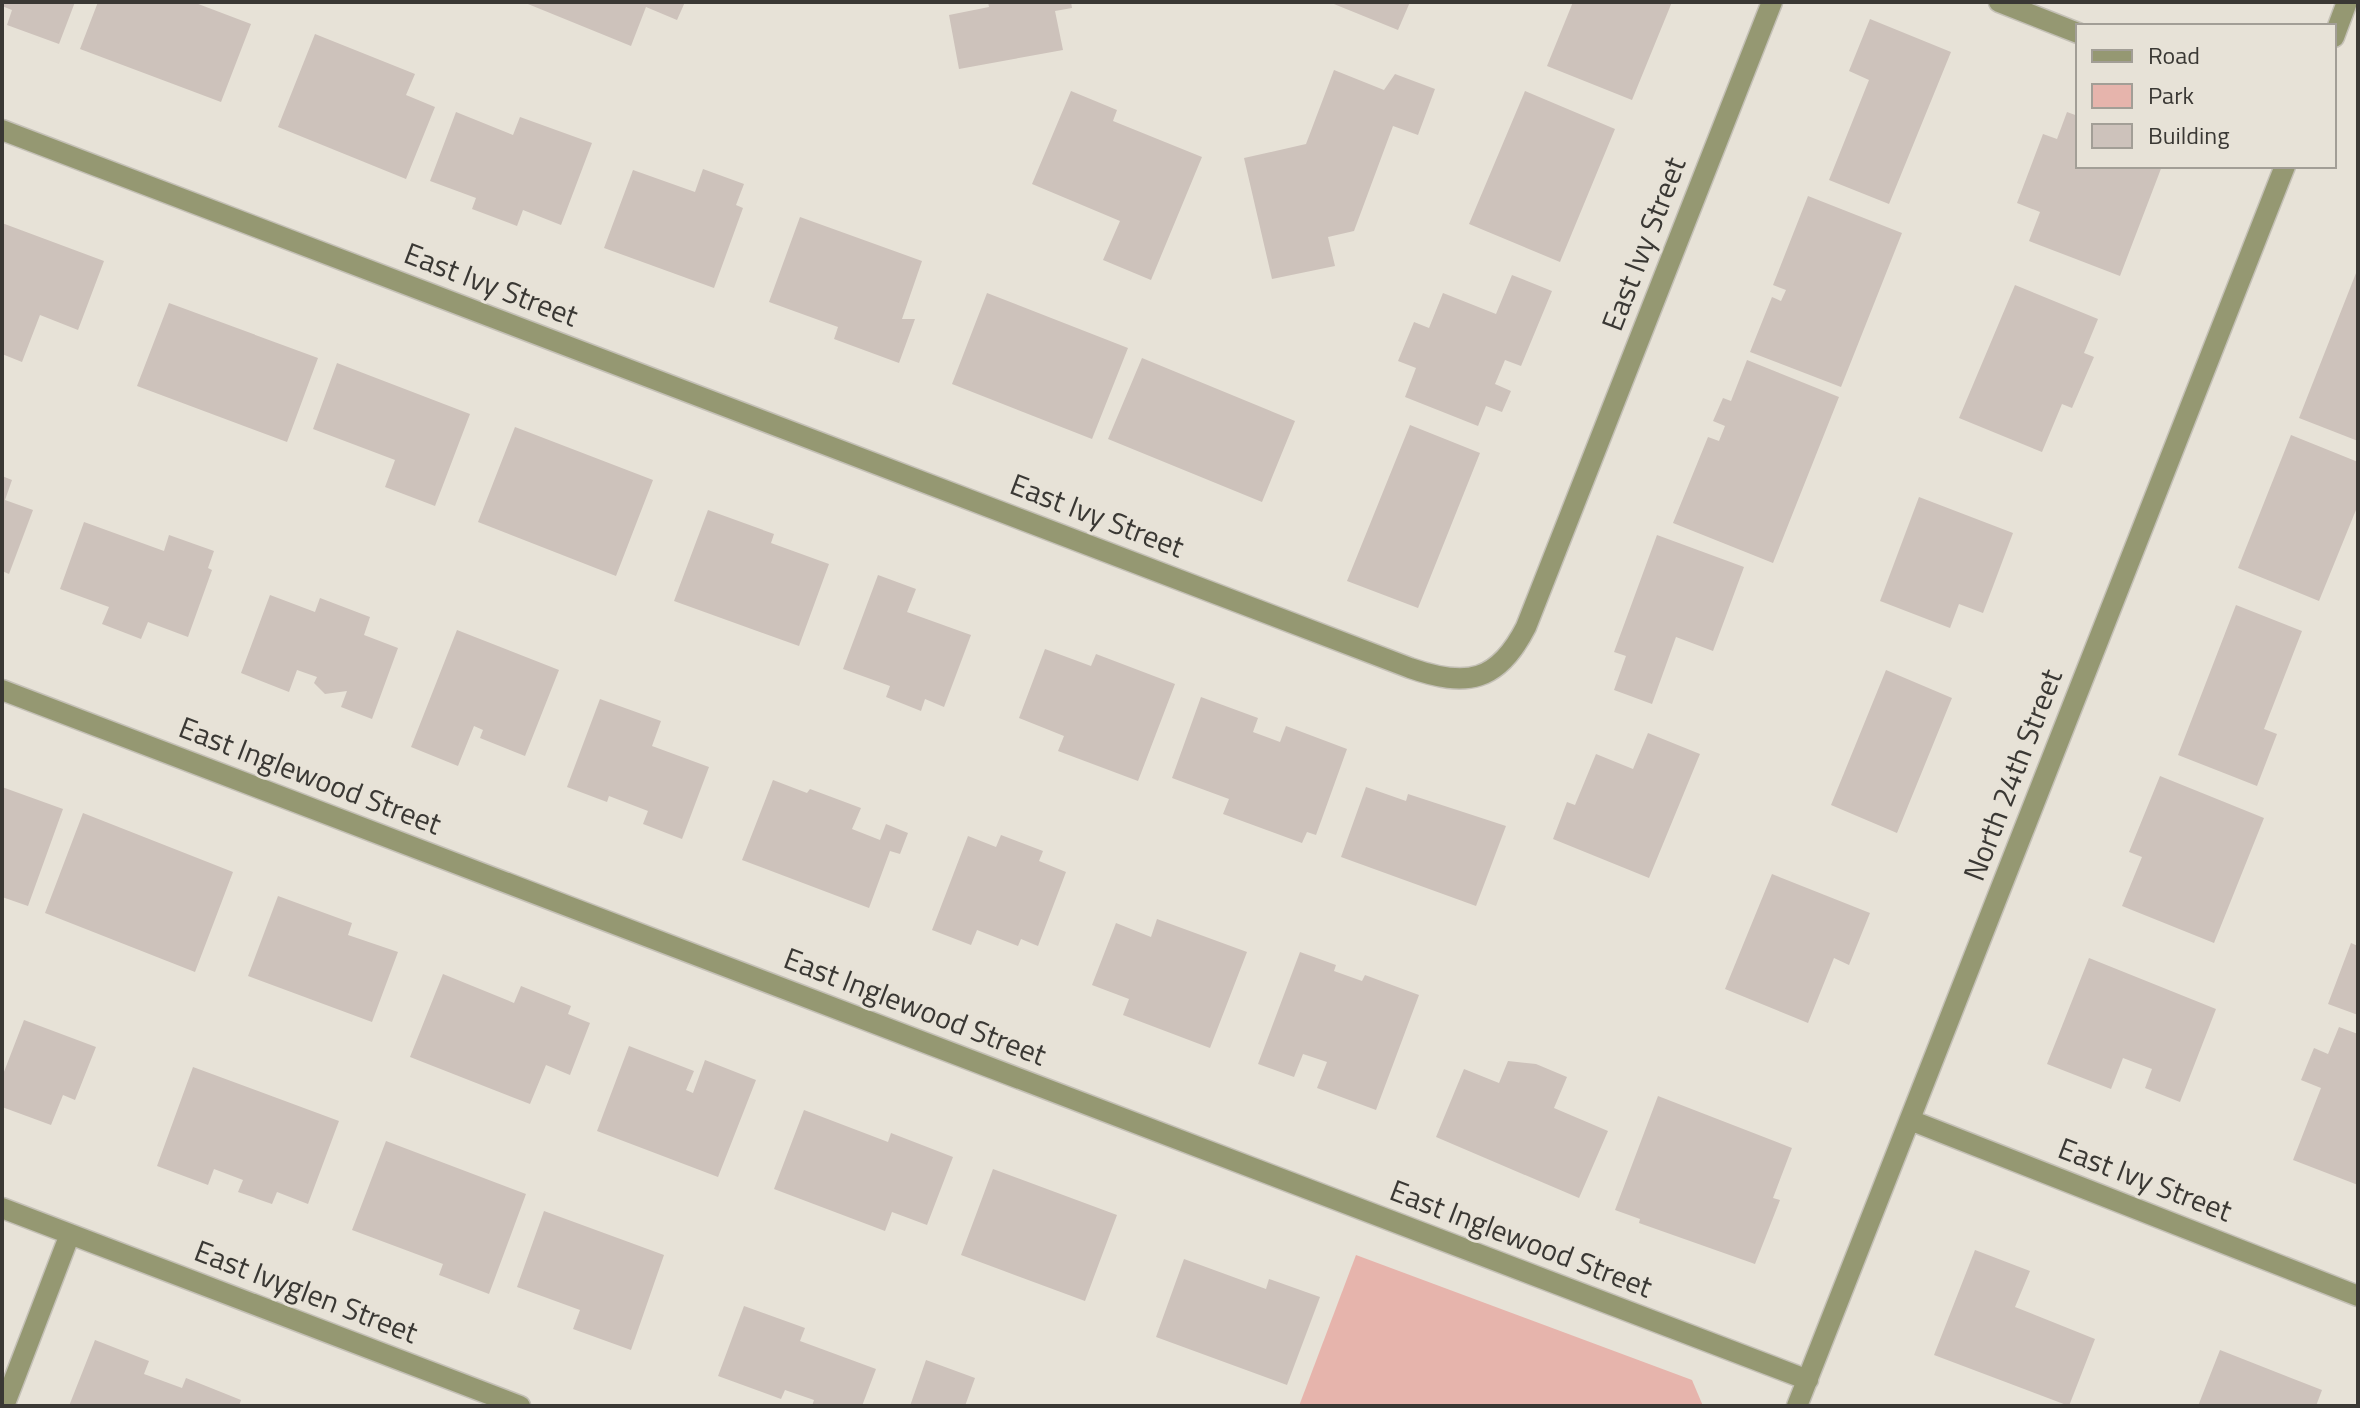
<svg xmlns="http://www.w3.org/2000/svg" width="2360" height="1408" font-family="'Titillium Web',sans-serif">
<style>
.green{fill:#e6b4ac}
.building{fill:#cdc2bb}
.lines{fill:none;stroke-linecap:round;stroke-linejoin:round}
.minor-casing{stroke:#c4c0b6;stroke-width:23}
.minor{stroke:#959872;stroke-width:20}
.labels{text-anchor:middle;stroke-width:6;stroke-linejoin:round;paint-order:stroke}
.street-label{font-size:30px;fill:#3a3834;stroke:#e7e2d7}
</style>
<rect width="100%" height="100%" fill="#e7e2d7"/>
<path class="green" d="M1356 1255 1692 1380 1703 1406H1299Z"/>
<path class="building" d="M2 2H75L59 44 7 25 12 10 2 6Z
M98 2H193L251 24 221 102 80 49Z
M523 2H685L677 20 646 7 631 46Z
M988 2H1071L1072 8 1055 11 1063 50 959 69 949 15 989 7Z
M1329 2H1410L1398 30Z
M1573 2H1672L1632 100 1547 66Z
M1870 19 1951 52 1889 204 1829 180 1869 80 1849 71Z
M315 34 415 74 406 95 435 107 406 179 278 127Z
M1334 70 1384 90 1395 74 1435 89 1418 135 1393 126 1354 231 1328 237 1335 266 1272 279 1244 158 1306 144Z
M1071 91 1117 110 1113 121 1202 157 1151 280 1103 260 1120 221 1032 184Z
M1525 91 1615 129 1560 262 1469 224Z
M456 112 513 135 520 117 592 143 561 225 523 210 517 226 472 209 476 198 430 181Z
M2067 112 2078 116V166H2162L2120 276 2029 241 2040 212 2017 203 2043 134 2057 139Z
M703 169 744 184 736 205 743 208 714 288 604 248 633 170 695 192Z
M1808 196 1902 233 1841 387 1750 352 1772 297 1781 301 1786 290 1773 285Z
M800 217 922 261 902 319H915L899 363 834 339 838 327 769 302Z
M2 223 104 261 78 330 40 315 22 362 2 354Z
M2358 268V441L2299 418Z
M1512 275 1552 291 1521 366 1505 360 1495 384 1511 391 1502 412 1486 406 1478 426 1405 397 1416 368 1398 361 1414 322 1429 328 1443 293 1496 314Z
M2015 285 2098 319 2084 353 2094 357 2072 408 2062 404 2042 452 1959 418Z
M987 293 1128 348 1092 439 952 384Z
M169 303 318 358 287 442 137 386Z
M1142 358 1295 421 1262 502 1108 439Z
M1747 360 1839 397 1773 563 1673 523 1708 437 1719 441 1725 426 1713 421 1723 398 1731 401Z
M337 363 470 414 435 506 385 487 395 460 313 429Z
M1410 425 1480 453 1418 608 1347 581Z
M515 427 653 480 616 576 478 522Z
M2291 435 2358 462V505L2319 601 2238 568Z
M2 476 12 480 5 500 33 510 9 574 2 571Z
M1919 497 2013 533 1983 613 1959 604 1950 628 1880 601Z
M708 510 774 534 771 543 829 564 799 646 674 601Z
M84 522 164 551 169 535 214 551 208 568 212 570 188 637 148 622 141 639 102 624 109 607 60 589Z
M1657 535 1744 567 1713 651 1676 637 1652 704 1614 690 1626 656 1614 652Z
M878 575 916 589 907 612 971 635 944 707 925 699 921 711 886 697 890 686 843 669Z
M270 595 315 612 320 598 370 617 364 635 398 648 372 719 341 707 347 691 325 694 314 683 317 677 297 670 289 692 241 673Z
M2236 605 2302 631 2264 729 2277 734 2257 786 2178 755Z
M457 630 559 670 525 756 480 738 483 730 474 726 458 766 411 747Z
M1045 649 1091 666 1096 654 1175 684 1138 781 1058 751 1064 736 1019 718Z
M1886 670 1952 698 1897 833 1831 805Z
M1201 697 1258 718 1253 732 1280 742 1286 726 1347 749 1316 835 1307 832 1302 843 1223 814 1229 799 1172 778Z
M600 699 661 721 652 746 709 767 682 839 643 824 648 811 609 796 607 802 567 787Z
M1648 733 1700 754 1649 878 1553 839 1567 802 1575 805 1596 754 1633 769Z
M2160 776 2264 818 2214 943 2122 906 2142 857 2129 852Z
M773 780 807 793 810 789 861 808 852 829 880 840 886 824 908 833 900 854 890 851 869 908 742 860Z
M2 787 63 809 28 906 2 897Z
M1366 787 1406 801 1408 794 1506 826 1476 906 1341 857Z
M83 813 233 872 195 972 45 913Z
M1001 835 1043 851 1039 861 1066 872 1038 946 1021 939 1018 946 977 930 971 945 932 930 968 836 996 847Z
M1772 874 1870 913 1849 965 1834 958 1808 1023 1725 989Z
M278 896 352 923 348 935 398 952 372 1022 248 976Z
M1157 919 1247 952 1210 1048 1123 1015 1129 999 1092 985 1116 923 1151 937Z
M2351 943 2358 946V1015L2328 1004Z
M1300 952 1336 965 1334 971 1362 981 1365 975 1419 995 1376 1110 1317 1088 1327 1062 1303 1054 1294 1077 1258 1064Z
M2089 958 2216 1009 2180 1102 2145 1088 2152 1069 2123 1058 2111 1089 2047 1064Z
M443 974 514 1003 521 986 571 1006 568 1014 590 1023 570 1075 546 1065 530 1104 410 1057Z
M24 1020 96 1047 75 1100 63 1095 51 1125 2 1107V1077Z
M2339 1027 2358 1034V1185L2293 1160 2321 1088 2301 1080 2314 1048 2328 1054Z
M629 1046 694 1071 686 1090 693 1093 705 1060 756 1080 718 1177 597 1131Z
M1508 1061 1536 1064 1567 1077 1554 1108 1608 1131 1579 1198 1436 1137 1464 1069 1499 1083Z
M193 1067 339 1121 308 1204 277 1192 272 1204 238 1192 243 1180 214 1169 208 1185 157 1166Z
M1658 1096 1792 1148 1773 1198 1780 1200 1755 1264 1639 1223 1640 1219 1615 1210Z
M804 1110 888 1142 891 1133 953 1157 927 1225 892 1212 885 1231 774 1189Z
M386 1141 526 1194 489 1294 439 1275 443 1264 352 1230Z
M993 1169 1117 1215 1085 1301 961 1255Z
M544 1211 664 1255 631 1350 573 1329 580 1310 517 1287Z
M1975 1250 2030 1271 2015 1307 2095 1339 2069 1406 1934 1355Z
M1184 1259 1266 1289 1269 1279 1320 1297 1287 1385 1156 1337Z
M744 1306 805 1328 800 1341 876 1369 862 1406H812L814 1400 785 1390 781 1399 718 1376Z
M95 1340 149 1361 144 1374 182 1388 186 1378 241 1400 239 1406H69Z
M2220 1350 2322 1390 2316 1406H2198Z
M926 1360 975 1378 965 1406H910Z"/>
<g class="lines">
<g class="minor-casing">
<path id="minor" d="M1999 2 2078 33
M2334 37 2347 2
M2 130 1410 668C1467 688 1498 682 1526 627L1772 2
M2 690 1808 1380
M1910 1120 2358 1296
M2 1208 520 1406
M4 1406 70 1234
M1797 1406 2285 166"/>
</g>
<use href="#minor" class="minor"/>
</g>
<g class="labels">
<g class="street-label">
<text transform="translate(1644 244) rotate(-69)" y="10">East Ivy Street</text>
<text transform="translate(491 285) rotate(21)" y="10">East Ivy Street</text>
<text transform="translate(1097 516) rotate(21)" y="10">East Ivy Street</text>
<text transform="translate(2013 775) rotate(-69)" y="10">North 24th Street</text>
<text transform="translate(310 776) rotate(21)" y="10">East Inglewood Street</text>
<text transform="translate(915 1007) rotate(21)" y="10">East Inglewood Street</text>
<text transform="translate(2145 1180) rotate(21)" y="10">East Ivy Street</text>
<text transform="translate(1521 1239) rotate(21)" y="10">East Inglewood Street</text>
<text transform="translate(306 1292) rotate(21)" y="10">East Ivyglen Street</text>
</g>
</g>
<rect width="2360" height="1408" fill="none" stroke="#3a3834" stroke-width="8"/>
<rect x="2076" y="24" width="260" height="144" fill="#e7e2d7" stroke="#a29e96" stroke-width="2"/>
<rect x="2092" y="50" width="40" height="12" fill="#959872" stroke="#a29e96" stroke-width="2"/>
<text x="2148" y="64" font-size="24" fill="#3a3834">Road</text>
<rect x="2092" y="84" width="40" height="24" fill="#e6b4ac" stroke="#a29e96" stroke-width="2"/>
<text x="2148" y="104" font-size="24" fill="#3a3834">Park</text>
<rect x="2092" y="124" width="40" height="24" fill="#cdc2bb" stroke="#a29e96" stroke-width="2"/>
<text x="2148" y="144" font-size="24" fill="#3a3834">Building</text>
</svg>
